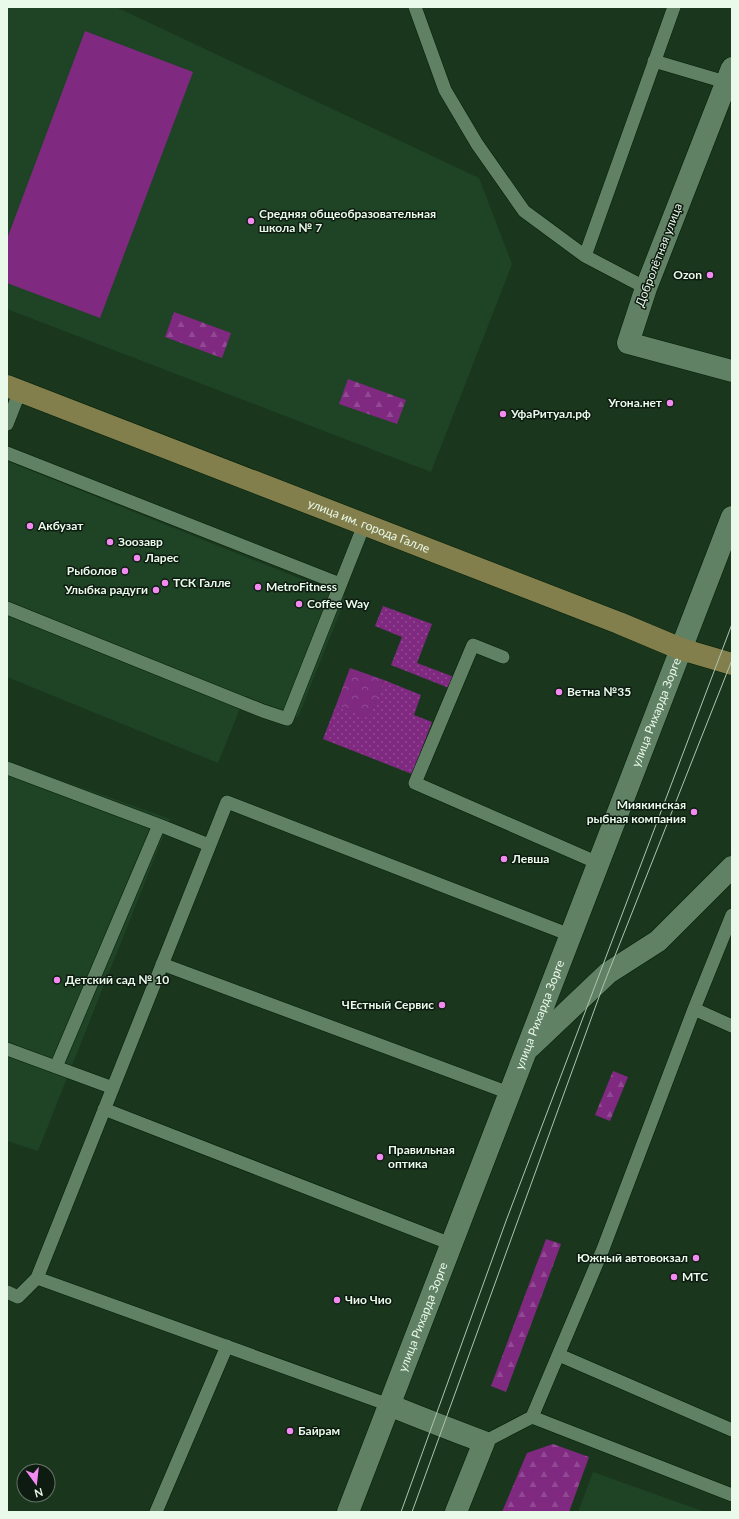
<svg xmlns="http://www.w3.org/2000/svg" width="739" height="1519" font-family="Lato,sans-serif">
<style>
.built{fill:#1f4325}
.grass{fill:url(#grass-dots)}
.forest{fill:url(#forest-firs)}
.park{fill:url(#park-crowns)}
.pitch{fill:#802981}
.lines{fill:none;stroke-linecap:round;stroke-linejoin:round}
.lane-casing{stroke:#021e07;stroke-width:14}
.street-casing{stroke:#021e07;stroke-width:23}
.secondary-casing{stroke:#021e07;stroke-width:23}
.primary-casing{stroke:#021e07;stroke-width:23}
.lane{stroke:#618164;stroke-width:13}
.street{stroke:#618164;stroke-width:22}
.secondary{stroke:#618164;stroke-width:22}
.primary{stroke:#837f4d;stroke-width:22}
.tram{stroke:#afc4b1;stroke-width:1}
.poi-dot{fill:#f38af2;stroke:#0e1b10;stroke-width:1.5}
.labels{text-anchor:middle;stroke-width:3;stroke-linejoin:round;paint-order:stroke}
.poi-label{font-size:12px;font-weight:bold;fill:#e9faea;stroke:#0e1b10;text-anchor:start}
.street-label{font-size:12px;fill:#e9faea;stroke:#0e1b10}
</style>
<defs>
<pattern id="grass-dots" width="8" height="8" patternUnits="userSpaceOnUse"><rect width="8" height="8" fill="#802981"/><path d="M2 2h.1M6 6h.1" fill="none" stroke="#924993" stroke-width="1.8" stroke-linecap="round"/></pattern>
<pattern id="forest-firs" width="22" height="20" patternUnits="userSpaceOnUse"><rect width="22" height="20" fill="#802981"/><path d="M5 1l3.5 6h-7zM16 11l3.5 6h-7z" fill="#924993"/></pattern>
<pattern id="park-crowns" width="20" height="18" patternUnits="userSpaceOnUse"><rect width="20" height="18" fill="#802981"/><path d="M2 6a3 3 0 1 1 6 0M12 15a3 3 0 1 1 6 0" fill="none" stroke="#924993"/></pattern>
</defs>
<rect width="100%" height="100%" fill="#1a371e"/>
<path class="built" d="M7 7H116L479 178 512 264 431 472 7 309Z
M7 461 346 597 298 717 245 696 218 763 7 677Z
M7 761 170 819 38 1151 7 1141Z
M593 1472 705 1512H578Z"/>
<path class="grass" d="M383 606 432 624 417 663 454 677 449 688 391 665 402 637 375 626Z
M384 680 421 695 414 715 432 722 412 774 323 739 336 705 369 717Z"/>
<path class="forest" d="M174 312 231 333 222 358 165 337Z
M348 379 406 400 397 424 339 404Z
M613 1071 628 1077 610 1121 595 1115Z
M546 1239 561 1244 506 1392 491 1386Z
M553 1444 589 1457 569 1512H502L527 1453Z"/>
<path class="park" d="M350 668 384 680 369 718 336 705Z"/>
<path class="pitch" d="M85 31 193 72 100 318 7 283V239Z"/>
<g class="lines">
<g class="lane-casing">
<path id="lane" d="M415 7 445 90 477 144 524 211 585 256 646 288
M654 61 732 84
M585 256 674 7
M7 424 20 391
M7 453 340 584
M7 608 263 711 287 719 364 525
M503 657 473 645 415 783 598 863
M7 768 159 825 209 845
M162 964 509 1093
M694 1009 732 1026
M7 1049 113 1088
M56 1067 159 825
M104 1109 451 1244
M37 1278 389 1405
M7 1292 18 1297 37 1278 227 802 570 935
M559 1355 732 1430
M532 1417 603 1249 694 1009 732 915
M484 1442 532 1417 732 1495
M156 1512 227 1346"/>
</g>
<g class="street-casing">
<path id="street" d="M732 68 646 288 628 343 732 371
M389 1405C421 1418 452 1430 484 1442L456 1512"/>
</g>
<g class="secondary-casing">
<g id="secondary">
<path d="M530 1047 608 973 658 941 732 867"/>
<path id="s1" d="M348 1512 732 517"/>
</g>
</g>
<g class="primary-casing">
<g id="primary">
<path id="s2" d="M7 386 619 623 681 649 732 664"/>
</g>
</g>
<use href="#lane" class="lane"/>
<use href="#street" class="street"/>
<use href="#secondary" class="secondary"/>
<use href="#primary" class="primary"/>
<path class="tram" d="M401 1512 506 1221 732 624
M412 1512 603 986 732 660"/>
</g>
<g class="poi-dot">
<circle cx="251" cy="221" r="4"/>
<circle cx="710" cy="275" r="4"/>
<circle cx="670" cy="403" r="4"/>
<circle cx="503" cy="414" r="4"/>
<circle cx="30" cy="526" r="4"/>
<circle cx="110" cy="542" r="4"/>
<circle cx="137" cy="558" r="4"/>
<circle cx="125" cy="571" r="4"/>
<circle cx="165" cy="583" r="4"/>
<circle cx="258" cy="587" r="4"/>
<circle cx="156" cy="590" r="4"/>
<circle cx="299" cy="604" r="4"/>
<circle cx="559" cy="692" r="4"/>
<circle cx="694" cy="812" r="4"/>
<circle cx="504" cy="859" r="4"/>
<circle cx="57" cy="980" r="4"/>
<circle cx="442" cy="1005" r="4"/>
<circle cx="380" cy="1157" r="4"/>
<circle cx="696" cy="1258" r="4"/>
<circle cx="674" cy="1277" r="4"/>
<circle cx="337" cy="1300" r="4"/>
<circle cx="290" cy="1431" r="4"/>
</g>
<g class="labels">
<g class="poi-label">
<text x="259" y="218">Средняя общеобразовательная<tspan x="259" dy="14">школа № 7</tspan></text>
<text x="702" y="279" text-anchor="end">Ozon</text>
<text x="662" y="407" text-anchor="end">Угона.нет</text>
<text x="511" y="418">УфаРитуал.рф</text>
<text x="38" y="530">Акбузат</text>
<text x="118" y="546">Зоозавр</text>
<text x="145" y="562">Ларес</text>
<text x="117" y="575" text-anchor="end">Рыболов</text>
<text x="173" y="587">ТСК Галле</text>
<text x="266" y="591">MetroFitness</text>
<text x="148" y="594" text-anchor="end">Улыбка радуги</text>
<text x="307" y="608">Coffee Way</text>
<text x="567" y="696">Ветна №35</text>
<text x="686" y="809" text-anchor="end">Миякинская<tspan x="686" dy="14">рыбная компания</tspan></text>
<text x="512" y="863">Левша</text>
<text x="65" y="984">Детский сад № 10</text>
<text x="434" y="1009" text-anchor="end">ЧЕстный Сервис</text>
<text x="388" y="1154">Правильная<tspan x="388" dy="14">оптика</tspan></text>
<text x="688" y="1262" text-anchor="end">Южный автовокзал</text>
<text x="682" y="1281">МТС</text>
<text x="345" y="1304">Чио Чио</text>
<text x="298" y="1435">Байрам</text>
</g>
<g class="street-label">
<text transform="translate(659 255) rotate(-69)" y="4">Добролётная улица</text>
<text dy="4" stroke="none"><textPath href="#s2" startOffset="388">улица им. города Галле</textPath></text>
<text dy="4" stroke="none"><textPath href="#s1" startOffset="857">улица Рихарда Зорге</textPath></text>
<text dy="4" stroke="none"><textPath href="#s1" startOffset="533">улица Рихарда Зорге</textPath></text>
<text dy="4" stroke="none"><textPath href="#s1" startOffset="209">улица Рихарда Зорге</textPath></text>
</g>
</g>
<rect width="739" height="1519" fill="none" stroke="#e9faea" stroke-width="16"/>
<g transform="translate(36 1483) rotate(165)"><circle r="19" fill="#0e1b10" stroke="#667467"/>
<path d="M0-3L7 15L0 10L-7 15Z" fill="#f38af2"/>
<text y="-6" font-size="11" font-weight="bold" text-anchor="middle" fill="#e9faea">N</text>
</g>
</svg>
